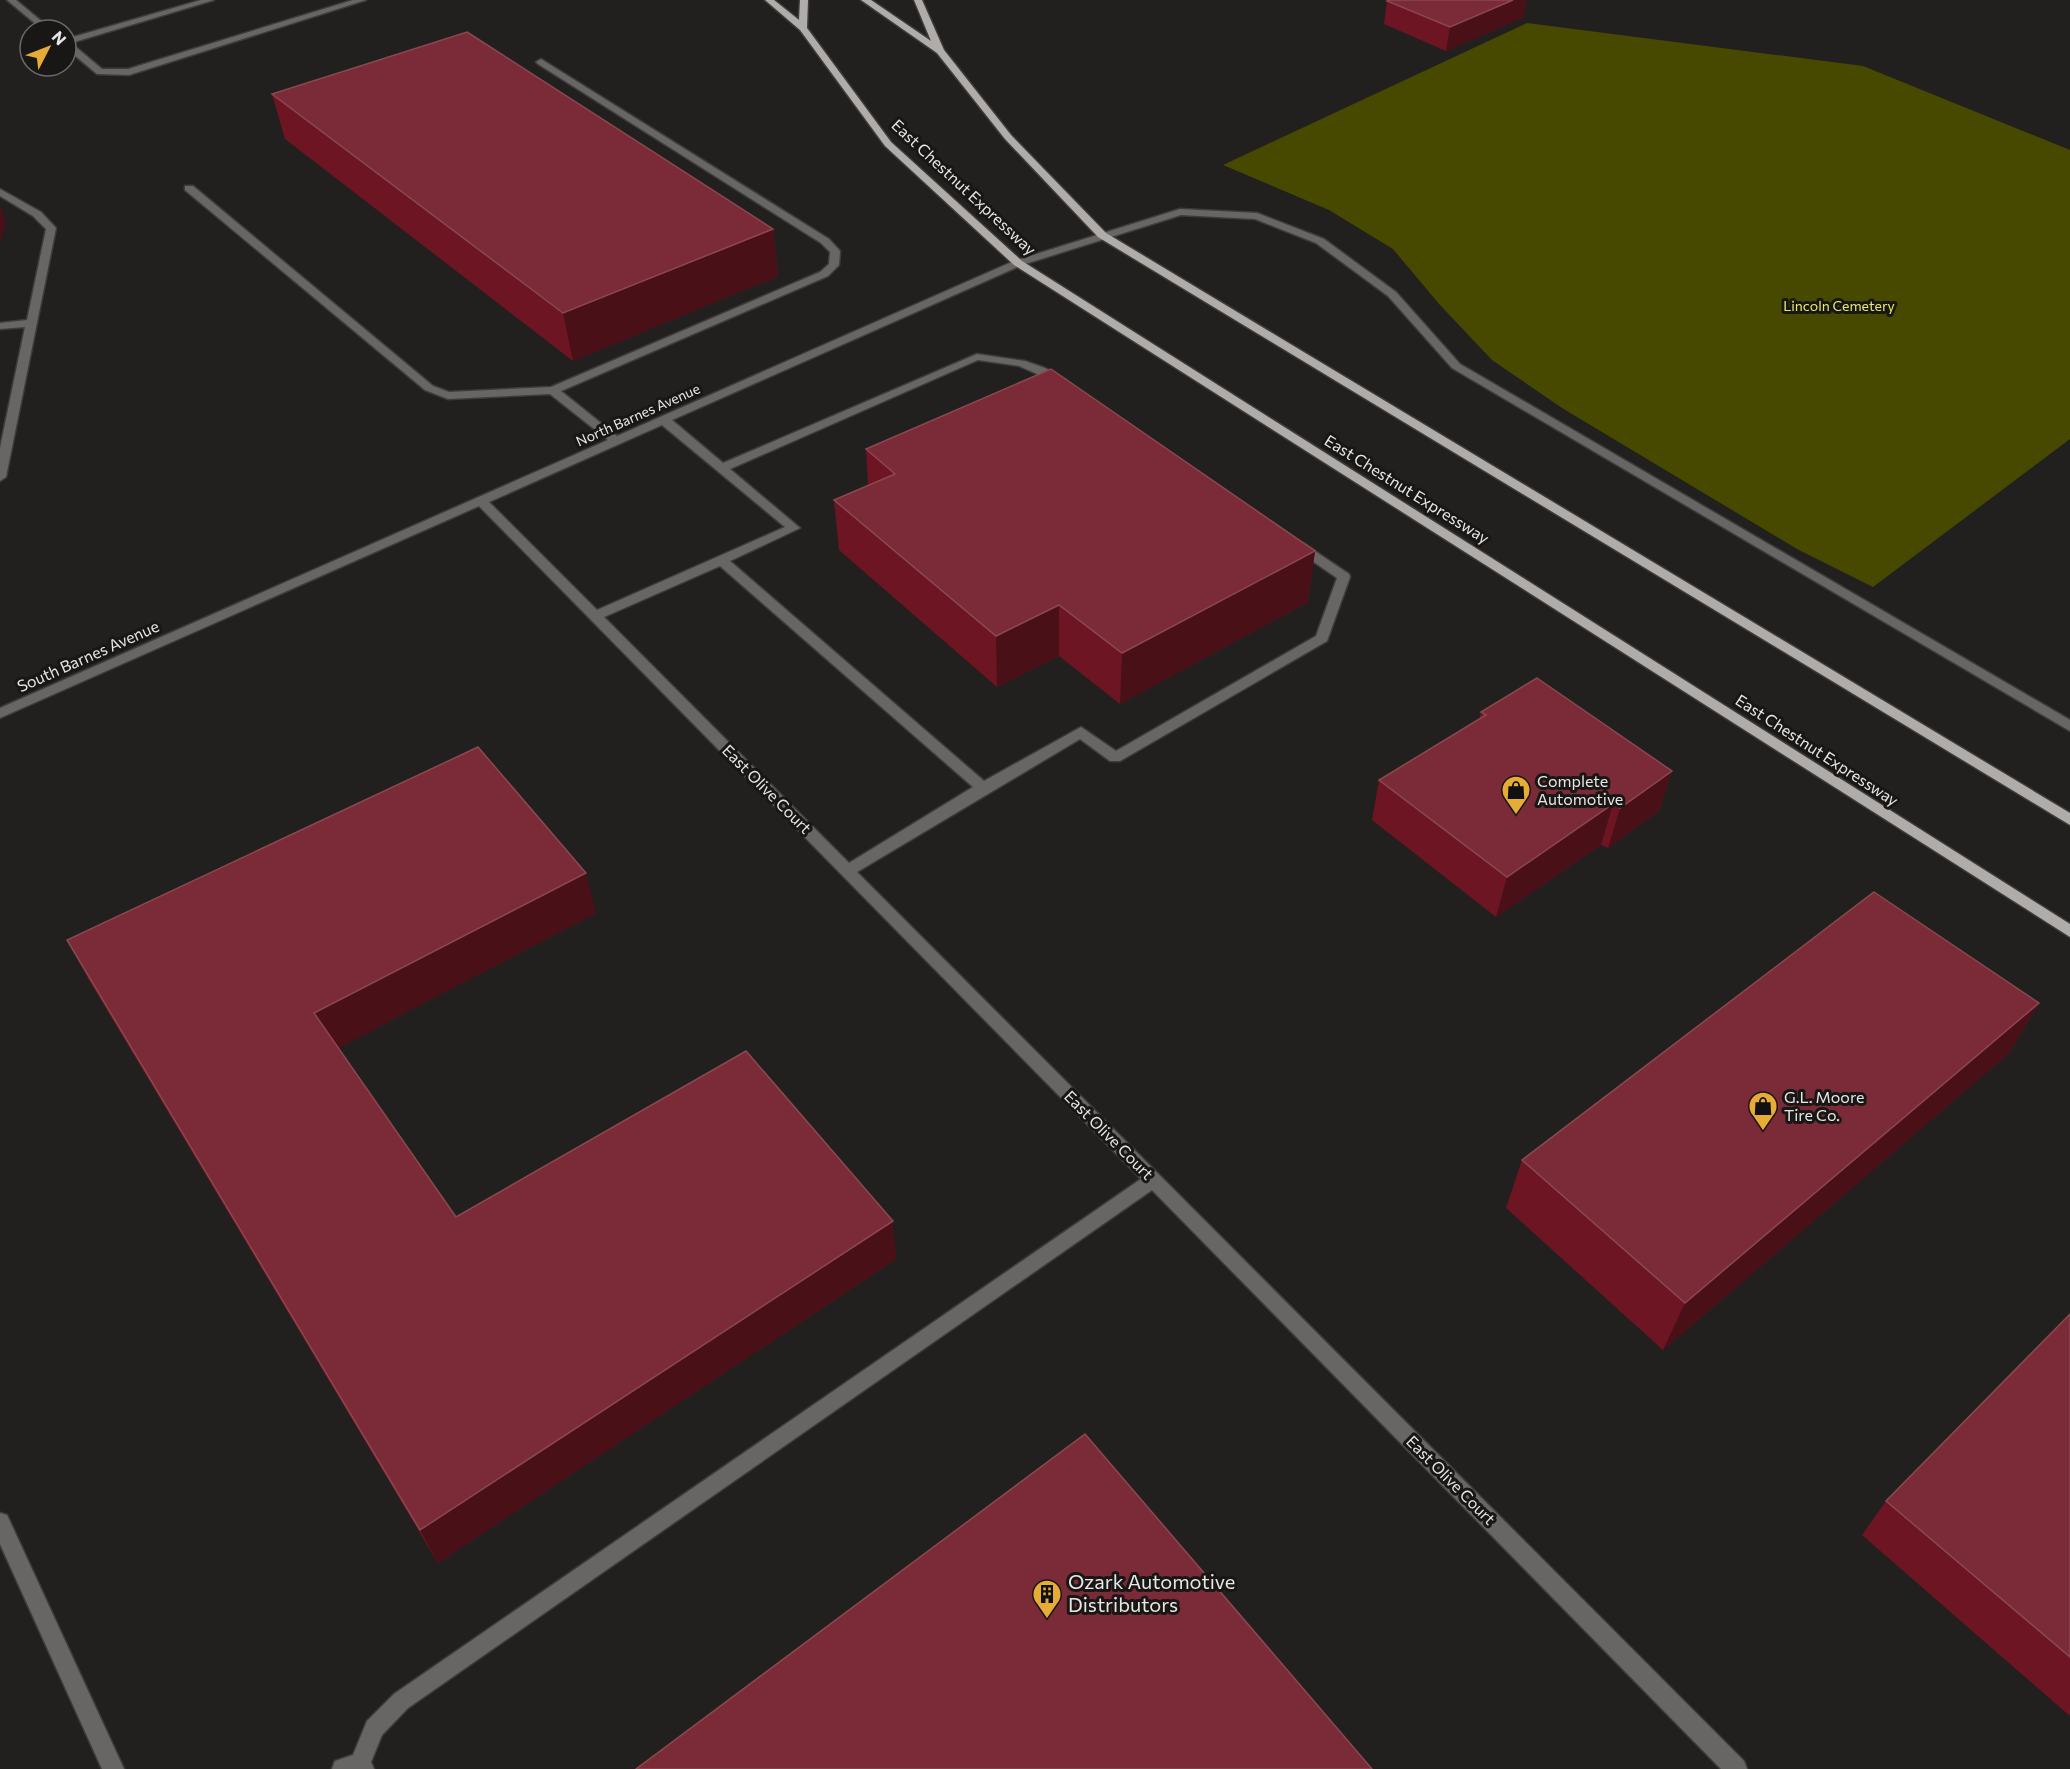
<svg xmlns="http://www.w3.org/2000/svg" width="2070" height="1769" font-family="Commissioner,sans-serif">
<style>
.green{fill:#474900}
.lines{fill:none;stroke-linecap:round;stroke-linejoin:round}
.minor-casing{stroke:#3e3c3a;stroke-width:3}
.major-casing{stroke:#3e3c3a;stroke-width:3}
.minor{fill:#676665;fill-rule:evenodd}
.major{fill:#afacaa;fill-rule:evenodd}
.wall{fill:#6d1523}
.shaded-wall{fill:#4a1018}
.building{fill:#7a2b37;stroke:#8b4852;stroke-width:1.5}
.labels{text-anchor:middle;stroke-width:6;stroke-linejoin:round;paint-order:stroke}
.far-park-label{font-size:14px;fill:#e7ec68;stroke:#191715}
.far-street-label{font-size:14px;fill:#e7e6e4;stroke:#191715}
.street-label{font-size:16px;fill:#e7e6e4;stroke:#191715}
.poi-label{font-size:16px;fill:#e7e6e4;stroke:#191715;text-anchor:start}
.near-poi-label{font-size:20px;fill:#e7e6e4;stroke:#191715;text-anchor:start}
</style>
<rect width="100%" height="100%" fill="#22201e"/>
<path class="green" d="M1527 23 1863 66 2070 150V439L1873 587 1797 549 1562 408 1492 360 1440 305 1393 249 1329 210 1223 165Z"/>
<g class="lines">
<g class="minor-casing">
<path id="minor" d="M7 0H16L52 30H43Z
M201 0H214L71 43 102 69H128L353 0H366L129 75 97 74 66 48V39Z
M541 59 829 239 840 251 839 265 828 276 561 391 617 436 1014 261 1180 209 1257 213 1324 239 1396 292 1460 364 2070 720V731L1452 368 1388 296 1316 243 1255 219 1181 215 1022 265 672 420 723 463 977 354 1025 361 1045 368 1066 380V384L1062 385 1019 366 978 360 730 469 800 528 730 561 984 781 1081 727 1116 751 1316 636 1337 578 1295 549V543H1303L1349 574 1350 577 1327 641 1120 761H1110L1080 739 857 872 1744 1761 1747 1769H1721L1152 1190 408 1708 382 1735 371 1762 374 1769H332L335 1761 353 1755 367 1721 394 1694 1141 1179 479 506 0 718V708L608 440 550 394 448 399 425 390 185 190V186H193L433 386 449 392 551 387 820 272 829 264 830 252 821 243 538 64 536 62ZM662 425 785 527 597 610 489 502ZM720 566 973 787 849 863 604 617Z
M0 189 41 212 56 228 6 477 0 481V448L25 327 0 329V323L27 320 46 229 33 216 0 196Z
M0 1513 7 1515 124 1769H102L0 1544Z"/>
</g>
<g class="major-casing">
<path id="major" d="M765 0H774L799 20 800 0H808L807 28 891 142 1022 261 2070 924V937L1014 265 885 146 800 30Z
M861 0H871L931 41 914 0H922L944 50 1011 135 1106 233 2070 813V825L1098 237 1005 139 937 53Z"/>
</g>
<use href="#minor" class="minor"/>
<use href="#major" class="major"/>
</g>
<path class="wall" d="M1387 1 1524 17 1446 51 1384 24Z
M272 94 773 229 778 276 573 361 285 139Z
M866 449 1315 551 1308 602 1120 704 1059 656 997 687 839 550 834 500 868 485Z
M1481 712 1672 771 1659 811 1608 848 1601 845 1496 917 1372 820 1379 780 1479 720Z
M596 913 338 1048 456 1217 896 1259 438 1563 89 980 67 940Z
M2039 1003 2009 1053 1663 1350 1506 1208 1522 1160Z
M2070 1314V1716L1862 1535 1886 1501Z"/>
<path class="shaded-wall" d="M1513 0H1527L1524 17 1446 51 1450 27Z
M0 206 6 222 0 245Z
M773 229 778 276 573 361 563 313Z
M1315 551 1308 602 1120 704 1122 653Z
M1059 605V656L997 687 996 636Z
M1672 771 1659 811 1608 848 1620 808Z
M1613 804 1601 845 1496 917 1507 877Z
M586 873 596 913 331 1052 314 1013Z
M2039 1003 2009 1053 1663 1350 1685 1303Z
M893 1221 896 1259 438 1563 420 1530Z"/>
<path class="building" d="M1389 0H1513L1450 27 1387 1Z
M467 32 773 229 563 313 272 94Z
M1051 369 1315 551 1122 653 1059 605 996 636 834 500 895 474 866 449Z
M1537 678 1672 771 1620 808 1613 804 1507 877 1379 780 1486 715 1481 712Z
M478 747 586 873 314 1013 456 1217 746 1051 893 1221 420 1530 67 940Z
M1874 892 2039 1003 1685 1303 1522 1160Z
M2070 1314V1657L1886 1501Z
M1085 1434 1372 1769H636Z"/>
<defs>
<g id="shop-pin" transform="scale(1.5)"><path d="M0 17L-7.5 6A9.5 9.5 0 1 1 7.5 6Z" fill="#e7ac36" stroke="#191715"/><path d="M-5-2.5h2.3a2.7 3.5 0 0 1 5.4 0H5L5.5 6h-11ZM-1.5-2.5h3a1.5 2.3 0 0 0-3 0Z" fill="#111"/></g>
<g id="building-pin" transform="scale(1.5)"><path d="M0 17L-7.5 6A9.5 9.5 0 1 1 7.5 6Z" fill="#e7ac36" stroke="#191715"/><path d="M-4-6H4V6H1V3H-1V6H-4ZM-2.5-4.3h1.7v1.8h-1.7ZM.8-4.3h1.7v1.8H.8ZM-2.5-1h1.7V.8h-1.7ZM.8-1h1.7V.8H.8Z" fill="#111"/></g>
</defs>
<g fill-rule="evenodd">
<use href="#shop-pin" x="1516" y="790"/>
<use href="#shop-pin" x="1763" y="1106"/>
<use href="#building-pin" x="1047" y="1594"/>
</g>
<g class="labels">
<g class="far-park-label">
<text x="1839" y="311">Lincoln Cemetery</text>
</g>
<g class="far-street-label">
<text transform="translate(638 415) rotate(-24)" y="5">North Barnes Avenue</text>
</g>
<g class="street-label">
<text transform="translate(964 187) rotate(43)" y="6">East Chestnut Expressway</text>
<text transform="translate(1407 489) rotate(32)" y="6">East Chestnut Expressway</text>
<text transform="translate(88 656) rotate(-24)" y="6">South Barnes Avenue</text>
<text transform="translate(1817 750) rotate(33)" y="6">East Chestnut Expressway</text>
<text transform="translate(767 789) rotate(45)" y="6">East Olive Court</text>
<text transform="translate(1109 1135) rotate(45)" y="6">East Olive Court</text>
<text transform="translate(1451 1480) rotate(45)" y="6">East Olive Court</text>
</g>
<g class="poi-label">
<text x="1537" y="787">Complete<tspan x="1537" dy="18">Automotive</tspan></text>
<text x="1784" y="1103">G.L. Moore<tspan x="1784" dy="18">Tire Co.</tspan></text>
</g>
<g class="near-poi-label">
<text x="1068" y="1589">Ozark Automotive<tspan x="1068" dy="23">Distributors</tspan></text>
</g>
</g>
<g transform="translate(48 48) rotate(48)"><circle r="28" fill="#191715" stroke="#6b6a68" stroke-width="1.5"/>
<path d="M0-4.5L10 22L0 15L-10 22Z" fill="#e7ac36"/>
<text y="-9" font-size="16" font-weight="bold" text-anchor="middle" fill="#e7e6e4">N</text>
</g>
</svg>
